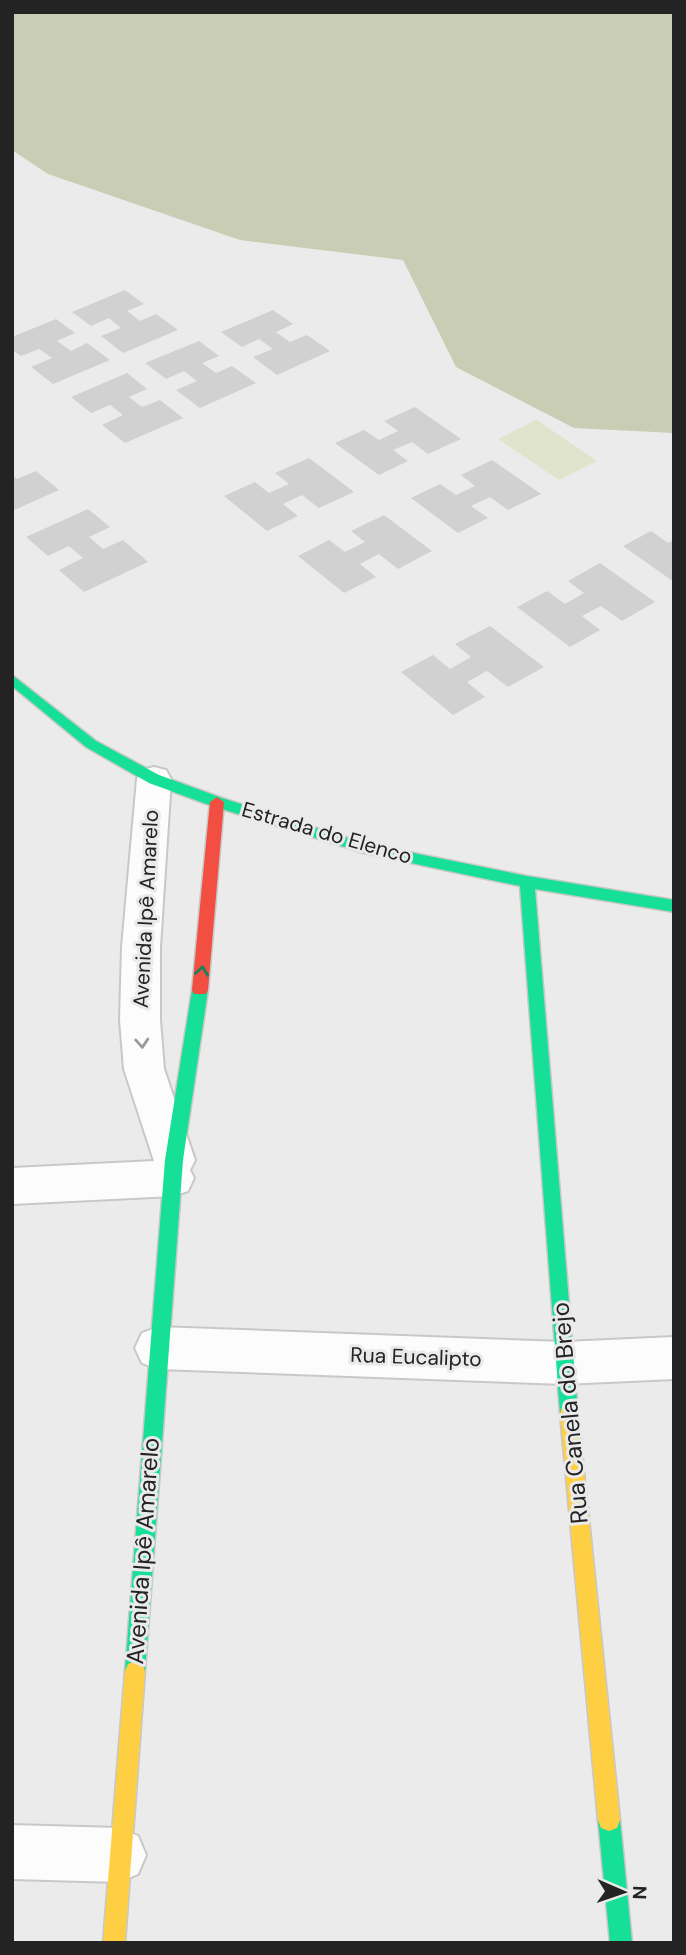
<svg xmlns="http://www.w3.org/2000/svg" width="686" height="1955" font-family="'DM Sans',sans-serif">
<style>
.green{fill:#e1e4cd}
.forest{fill:#c9cdb3}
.building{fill:#d1d1d1}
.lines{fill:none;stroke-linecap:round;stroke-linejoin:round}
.street-casing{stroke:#c8c8c8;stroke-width:4}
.fast-casing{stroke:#c8c8c8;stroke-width:3}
.slow-casing{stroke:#c8c8c8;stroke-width:3}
.jam-casing{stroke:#c8c8c8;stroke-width:3}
.street{fill:#fcfcfc;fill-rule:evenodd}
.fast{fill:#16e098;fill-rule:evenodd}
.slow{fill:#ffcf43;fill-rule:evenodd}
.jam{fill:#f24e42;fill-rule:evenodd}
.oneway{stroke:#1c825e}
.oneway2{stroke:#9a9a9a}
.labels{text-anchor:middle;stroke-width:6;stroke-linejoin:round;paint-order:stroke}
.street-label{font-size:21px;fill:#232323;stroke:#eaeaec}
.near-street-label{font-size:24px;fill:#232323;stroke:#eaeaec}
</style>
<rect width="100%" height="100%" fill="#ebebeb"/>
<path class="green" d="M536 420H537L597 461 559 480 498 439Z"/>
<path class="forest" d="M12 12H674V433L574 428 456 367 403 260 240 240 48 174 12 150Z"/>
<path class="building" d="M125 290 144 304 127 311 140 321 156 314 178 330 123 353 101 336 121 328 109 318 91 326 72 312Z
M273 310 293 324 276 332 290 342 307 335 330 351 277 375 253 357 273 349 259 339 242 347 221 332Z
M56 319 75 333 57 341 71 351 87 343 110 360 53 384 31 367 52 358 39 349 21 356 12 350V337Z
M199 341 219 356 202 363 216 373 232 366 256 383 200 408 176 390 197 381 184 371 166 379 145 363Z
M127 373 147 389 129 397 142 407 160 400 183 418 125 443 102 425 123 415 110 405 91 413 71 397Z
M415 407 461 439 428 454 412 442 393 450 408 461 379 475 335 443 364 430 379 440 398 431 384 421Z
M309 458 354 492 319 508 302 495 283 504 298 516 267 531 224 496 255 482 269 493 289 484 275 473Z
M492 460 541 494 508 510 490 497 471 506 488 518 458 533 411 498 440 484 456 495 475 486 461 475Z
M36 471 59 490 12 511V475L17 479Z
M88 509 110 527 89 537 103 549 123 540 148 562 84 592 59 570 83 558 69 546 48 556 26 537Z
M384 515 432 551 398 569 379 554 360 564 376 577 344 593 298 556 329 540 345 552 365 542 351 531Z
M651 531 668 543 674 540V582L623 546Z
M600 563 655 602 622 621 601 606 582 616 600 630 570 647 517 607 547 591 565 604 584 593 568 581Z
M490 626 544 667 508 687 487 671 467 682 485 697 453 715 401 672 433 655 450 669 471 657 455 644Z"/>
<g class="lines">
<g class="street-casing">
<path id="street" d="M154 767 166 770 171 779 160 947V1020L164 1069 195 1160 190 1170 194 1178 188 1191 173 1196 12 1204V1168L154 1161 124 1069 120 1020 122 947 137 779 142 770Z
M158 1327 564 1342 674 1337V1379L564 1384 158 1369 142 1363 135 1348 142 1333Z
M12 1825 119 1828 138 1836 146 1855 138 1874 119 1882 12 1879Z"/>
</g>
<g class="fast-casing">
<path id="fast" d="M12 675 96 741 159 775 222 798 364 843 527 876 674 900V912L535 889 578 1413 576 1419 569 1422 562 1419 560 1413 520 886 364 853 212 806 149 783 86 747 12 686Z
M200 984 206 986 208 990 183 1160 145 1671 142 1678 135 1681 128 1678 125 1671 165 1160 192 990 194 986Z
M609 1809 617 1812 620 1820 632 1943H610L598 1820 601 1812Z"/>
</g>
<g class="slow-casing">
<path id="slow" d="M569 1404 576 1407 578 1413 620 1820 617 1828 609 1831 601 1828 598 1820 560 1413 562 1407Z
M135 1661 142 1664 145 1671 125 1943H103L125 1671 128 1664Z"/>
</g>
<g class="jam-casing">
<path id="jam" d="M217 797 224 802 208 990 206 994H194L192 990 210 802Z"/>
</g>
<use href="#street" class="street"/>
<use href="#fast" class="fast"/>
<use href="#slow" class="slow"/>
<use href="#jam" class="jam"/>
</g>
<defs><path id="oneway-chevron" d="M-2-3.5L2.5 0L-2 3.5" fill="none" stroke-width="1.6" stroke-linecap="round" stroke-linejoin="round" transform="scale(1.75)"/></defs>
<use class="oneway" href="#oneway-chevron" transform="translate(202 971) rotate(-82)"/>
<use class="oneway2" href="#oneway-chevron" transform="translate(142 1043) rotate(86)"/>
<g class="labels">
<g class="street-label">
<text transform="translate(327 833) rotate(16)" y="7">Estrada do Elenco</text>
<text transform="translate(146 909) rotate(-87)" y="7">Avenida Ipê Amarelo</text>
<text transform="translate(416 1357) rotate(2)" y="7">Rua Eucalipto</text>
</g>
<g class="near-street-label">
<text transform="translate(570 1413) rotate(-95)" y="8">Rua Canela do Brejo</text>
<text transform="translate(143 1551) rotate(-86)" y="8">Avenida Ipê Amarelo</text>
</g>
</g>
<rect width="686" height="1955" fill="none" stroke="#232323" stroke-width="28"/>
<g transform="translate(623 1892) rotate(92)" stroke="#eaeaec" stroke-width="5" paint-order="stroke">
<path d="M0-5L12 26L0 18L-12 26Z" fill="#232323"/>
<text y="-10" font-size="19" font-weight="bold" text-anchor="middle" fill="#232323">N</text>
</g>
</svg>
